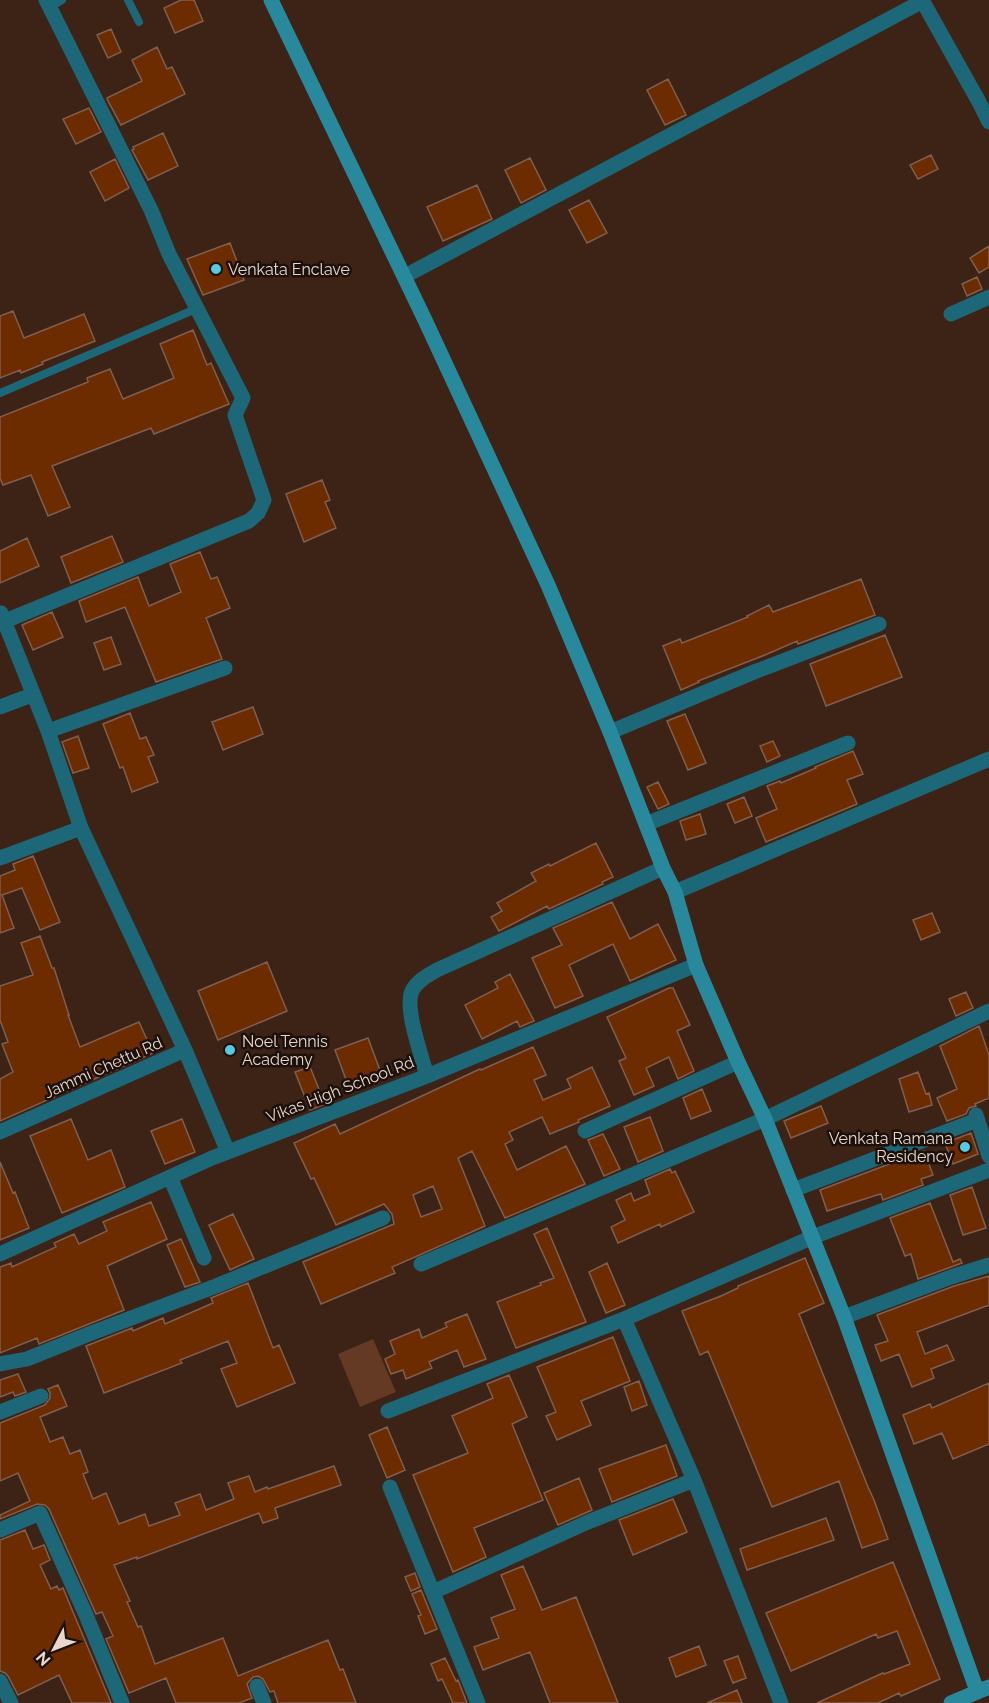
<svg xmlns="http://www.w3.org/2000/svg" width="989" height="1703" font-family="Raleway,sans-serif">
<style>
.green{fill:#643a25}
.building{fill:#6d2b00;stroke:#7e5f50;stroke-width:1.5;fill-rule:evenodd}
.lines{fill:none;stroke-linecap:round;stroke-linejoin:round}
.lane{stroke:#1d6878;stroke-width:8}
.street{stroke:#1d6878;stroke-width:15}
.secondary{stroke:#28889c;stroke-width:15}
.poi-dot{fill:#57c9e2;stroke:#1c100a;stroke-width:2}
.labels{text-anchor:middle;stroke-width:5;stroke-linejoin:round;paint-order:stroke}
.poi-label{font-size:16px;fill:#e9d7ce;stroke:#1c100a;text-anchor:start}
.street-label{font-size:16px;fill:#e9d7ce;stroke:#1c100a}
</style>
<rect width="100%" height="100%" fill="#3d2315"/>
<path class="green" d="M373 1339 396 1392 360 1407 338 1354Z"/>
<path class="building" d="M181 0H194L203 21 175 33 164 8Z
M111 29 121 52 108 58 97 35Z
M157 47 167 69 172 67 185 94 121 125 107 99V98L142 81 132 60Z
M668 79 686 115 665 125 647 90Z
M89 108 101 132 76 144 63 119Z
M163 133 178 166 148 180 132 150 134 149 133 147Z
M931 155 938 169 918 179 910 165Z
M530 158 546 190 521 203 505 170Z
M115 159 129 188 105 201 90 172Z
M477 185 492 219 443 241 427 207Z
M589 200 607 233 587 243 569 210Z
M230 243 244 280 203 295 187 259Z
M989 246V267L979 273 970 258Z
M977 277 982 289 967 296 962 284Z
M13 311 24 338 84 314 95 341 42 362 43 364 21 373 20 370 0 378V316Z
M193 330 207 365 211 363 229 404 154 434 151 428 52 466 70 507 48 516 31 475 3 485 0 478V417L88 382 87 378 110 369 123 399 174 378 160 344Z
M322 480 330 500 325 502 336 528 304 542 286 494Z
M112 536 123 562 71 583 61 557Z
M27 538 39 566 0 583V551Z
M200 552 211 579 217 577 230 608 206 618 222 659 156 682 125 607 86 622 79 601 138 577 149 606 181 592 170 564Z
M861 579 875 615 798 644 797 641 765 655 698 681 699 682 681 690 663 646 680 639 682 643 748 617 747 616 769 605 773 612Z
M52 612 63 637 33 650 22 625Z
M885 635 902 677 826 706 810 664Z
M111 637 121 664 104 670 94 643Z
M253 707 263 734 223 750 212 722Z
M130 713 140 739 146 737 154 755 148 757 158 782 132 792 123 767 120 768 103 724Z
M685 714 706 763 688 770 667 721Z
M78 736 89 768 73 773 62 742Z
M773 741 780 756 767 762 760 746Z
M853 751 863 774 847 780 857 804 766 842 756 818 777 809 767 786 780 781 781 783 816 768 815 767Z
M658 782 669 804 658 809 647 787Z
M744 797 752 816 735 823 727 804Z
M700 814 706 834 686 840 680 821Z
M596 843 613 877 602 882 603 884 549 909 547 906 499 931 491 917 502 911 497 903 536 881 531 873 549 864 550 866Z
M33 856 60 922 40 930 22 888 2 895 14 928 0 933V876L15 870 13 864Z
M612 902 630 939 658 924 676 960 630 981 613 944 569 965 583 996 555 1008 532 958 562 945 553 928Z
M932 913 940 932 921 940 913 920Z
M40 936 52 968H54L69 1015H68L80 1047 139 1022 153 1053 0 1121V1079L13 1072 2 1044 8 1042 0 1020V986L33 975 21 943Z
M267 962 287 1011 218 1040 198 991Z
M510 974 534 1021 520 1027 517 1021 482 1039 465 1005 498 988 495 982Z
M669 988H673L690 1025 677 1031 694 1071 678 1079 669 1057 646 1068 654 1086 634 1095 619 1061 626 1058 607 1017Z
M966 992 973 1008 956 1016 949 999Z
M979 1026 989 1055V1098L975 1104 976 1106 969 1108 966 1114 947 1121 937 1098 957 1089 940 1046Z
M368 1038 381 1073 348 1085 335 1050Z
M533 1047 546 1075 534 1080 543 1100 571 1088 567 1079 592 1067 610 1106 578 1120 579 1122 550 1134 542 1117 509 1132 513 1140 505 1144 517 1170 566 1146 585 1184 505 1218 472 1151 458 1158 485 1226 392 1267 395 1273 321 1304 303 1262 394 1224 392 1214 384 1204 336 1225 314 1178 311 1179 294 1143 335 1124 340 1134 480 1069 481 1070ZM433 1186 442 1209 421 1217 413 1195Z
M310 1067 325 1104 310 1110 295 1072Z
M918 1072 926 1094 929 1093 932 1105 909 1112 899 1079Z
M702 1089 711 1111 691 1119 683 1098Z
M821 1106 828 1123 791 1138 784 1121Z
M650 1117 663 1151 638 1162 624 1127Z
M71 1119 88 1160 111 1150 125 1187 62 1213 30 1136Z
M182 1119 195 1152 165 1164 151 1131Z
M971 1133 978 1154 953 1164 945 1143Z
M603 1134 620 1169 604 1176 588 1140Z
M924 1151 933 1175 921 1179 923 1185 883 1200 881 1194 877 1195 827 1211 820 1190Z
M0 1162 13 1193 15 1192 29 1228 0 1240Z
M670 1169 672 1173 675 1171 694 1212 661 1227 660 1224 618 1243 611 1227 625 1220 616 1200 631 1193 634 1201 650 1194 645 1180Z
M972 1187 986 1228 963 1235 950 1195Z
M151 1202 167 1239 107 1266 124 1310 39 1344 37 1338 0 1353V1267L11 1263 12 1267 56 1247 54 1243 74 1234 79 1244 107 1231 103 1222Z
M930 1203 953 1262 960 1259 962 1263 918 1279 911 1254 905 1256 890 1218Z
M233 1214 254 1259 230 1270 209 1225Z
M547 1228 586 1322 516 1348 497 1302 541 1285 540 1283 554 1278 534 1234Z
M181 1239 200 1282 185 1287 167 1245Z
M805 1258 824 1303 799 1314 868 1487 874 1500 888 1539 862 1548 839 1481 772 1507 708 1351 700 1355 682 1311 721 1296 738 1288V1286Z
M607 1263 625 1305 606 1313 589 1272Z
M989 1276V1305L917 1332 925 1354 947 1345 954 1360 931 1369 934 1378 912 1387 899 1354 881 1361 875 1345 888 1341 877 1315 954 1286Z
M248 1283 273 1348 279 1345 295 1383 237 1407 221 1369 237 1363 228 1341 180 1360 182 1363 104 1393 86 1346 132 1328 133 1331 163 1318 165 1324 213 1303 211 1298Z
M467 1314 486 1359 464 1367 457 1350 429 1362 432 1368 406 1379 403 1370 391 1374 385 1359 395 1354 390 1341 419 1329 422 1338 447 1327 445 1323Z
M613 1337 630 1381 581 1401 591 1425 557 1440 546 1416 556 1412 537 1367Z
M18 1374 26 1392 15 1396 13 1392 0 1397V1380Z
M509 1375 527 1417 512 1424 543 1500 474 1528 486 1557 453 1572 413 1475 468 1453 452 1416 493 1398 487 1384Z
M639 1381 647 1405 632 1411 624 1387Z
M989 1383V1444L953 1459 942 1433 914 1444 903 1415 930 1404 932 1408Z
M58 1385 67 1406 40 1417 50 1442 63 1437 70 1454 80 1450 88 1472 83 1474 93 1499 106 1493 119 1524 145 1514 149 1526 180 1515 175 1503 200 1494 206 1510 234 1499 228 1483 249 1476 255 1492 267 1487 268 1489 334 1466 341 1485 275 1508 278 1518 263 1523 259 1513 137 1559V1557L114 1565 130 1601 127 1602 138 1627 141 1626 155 1664 223 1638 238 1676 328 1640 340 1670 343 1669 356 1703H278L274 1691 270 1692 263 1679 258 1676 253 1677 247 1684 252 1698 239 1703H176L166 1678 129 1693 106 1639 113 1636 102 1612 96 1614 49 1509 45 1505 37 1504 0 1519V1515L30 1501 18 1473 0 1481V1423L45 1405 50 1398V1393L48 1389Z
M387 1427 405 1470 387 1478 369 1435Z
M666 1445 677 1476 612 1502 599 1469Z
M579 1478 592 1510 558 1525 544 1493Z
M673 1499 687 1532 633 1555 619 1520Z
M826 1518 834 1540 747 1570 740 1549Z
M25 1530 33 1549 44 1545 50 1560 40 1565 51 1589 57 1586 59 1590 63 1588 111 1703H72L59 1675 18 1695 8 1676 5 1673 0 1671V1540Z
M893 1562 940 1679 901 1696 899 1693 878 1703H817L883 1673 884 1674 910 1664 897 1631 878 1638 876 1634 791 1671 766 1613Z
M523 1566 542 1610 576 1597 618 1703H550L530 1652 483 1670 474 1647 499 1638 491 1618 515 1609 501 1575Z
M415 1573 420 1587 411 1591 405 1577Z
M421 1590 437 1629 425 1634 418 1616 421 1615 412 1594Z
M699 1646 706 1665 676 1677 669 1658Z
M738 1656 746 1678 733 1683 724 1661Z
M445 1658 456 1681 458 1680 467 1703H453L442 1679 438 1681 431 1664Z
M737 1690 742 1703H707Z"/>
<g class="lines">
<path class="lane" d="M128 0 139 22
M50 7 62 0
M0 393 198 308"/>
<path class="street" d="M922 0 979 102 989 122
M405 276 923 1
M951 314 989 297
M1 613 48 731 225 668
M0 623 249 521 258 513 264 500 235 415 243 398 169 254 151 210 46 0
M0 707 32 695
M48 731 81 828 185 1050
M610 732 754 672 879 624
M646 824 848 743
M0 858 81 828
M675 892 989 759
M427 1076C422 1057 404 1008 412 991 417 981 428 975 437 970L663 868
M976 1115 989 1156
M585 1131 738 1062
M0 1132 185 1050 228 1152
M170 1177 204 1258
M793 1190 977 1120
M0 1254 212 1158 427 1076 696 965
M421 1264 765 1119 989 1011
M844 1317 951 1277 989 1265
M624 1319 694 1480 781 1703
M0 1364 27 1359 89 1334 216 1286 383 1218
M388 1411 624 1319 813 1237 989 1170
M0 1412 41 1396
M390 1487 478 1703
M0 1530 40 1513 86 1615 122 1703
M433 1592 588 1522 694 1480
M0 1681 11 1703
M257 1686 264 1703"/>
<path class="secondary" d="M271 0 425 320 548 585 610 732 663 868 675 892 696 965 738 1062 765 1119 844 1317 977 1691
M951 1703 989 1687"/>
</g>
<g class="poi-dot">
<circle cx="216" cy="269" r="6"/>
<circle cx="230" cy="1050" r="6"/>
<circle cx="965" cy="1147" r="6"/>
</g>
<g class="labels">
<g class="poi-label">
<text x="228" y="275">Venkata Enclave</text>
<text x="242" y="1047">Noel Tennis<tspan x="242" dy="18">Academy</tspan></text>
<text x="953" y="1144" text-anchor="end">Venkata Ramana<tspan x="953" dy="18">Residency</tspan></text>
</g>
<g class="street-label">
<text transform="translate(103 1067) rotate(-24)" y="6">Jammi Chettu Rd</text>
<text transform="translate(340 1089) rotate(-21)" y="6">Vikas High School Rd</text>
</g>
</g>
<g transform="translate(54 1649) rotate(228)" stroke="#1c100a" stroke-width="4.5" paint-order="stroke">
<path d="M0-4.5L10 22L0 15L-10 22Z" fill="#e9d7ce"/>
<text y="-9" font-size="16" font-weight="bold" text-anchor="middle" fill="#e9d7ce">N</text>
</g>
</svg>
